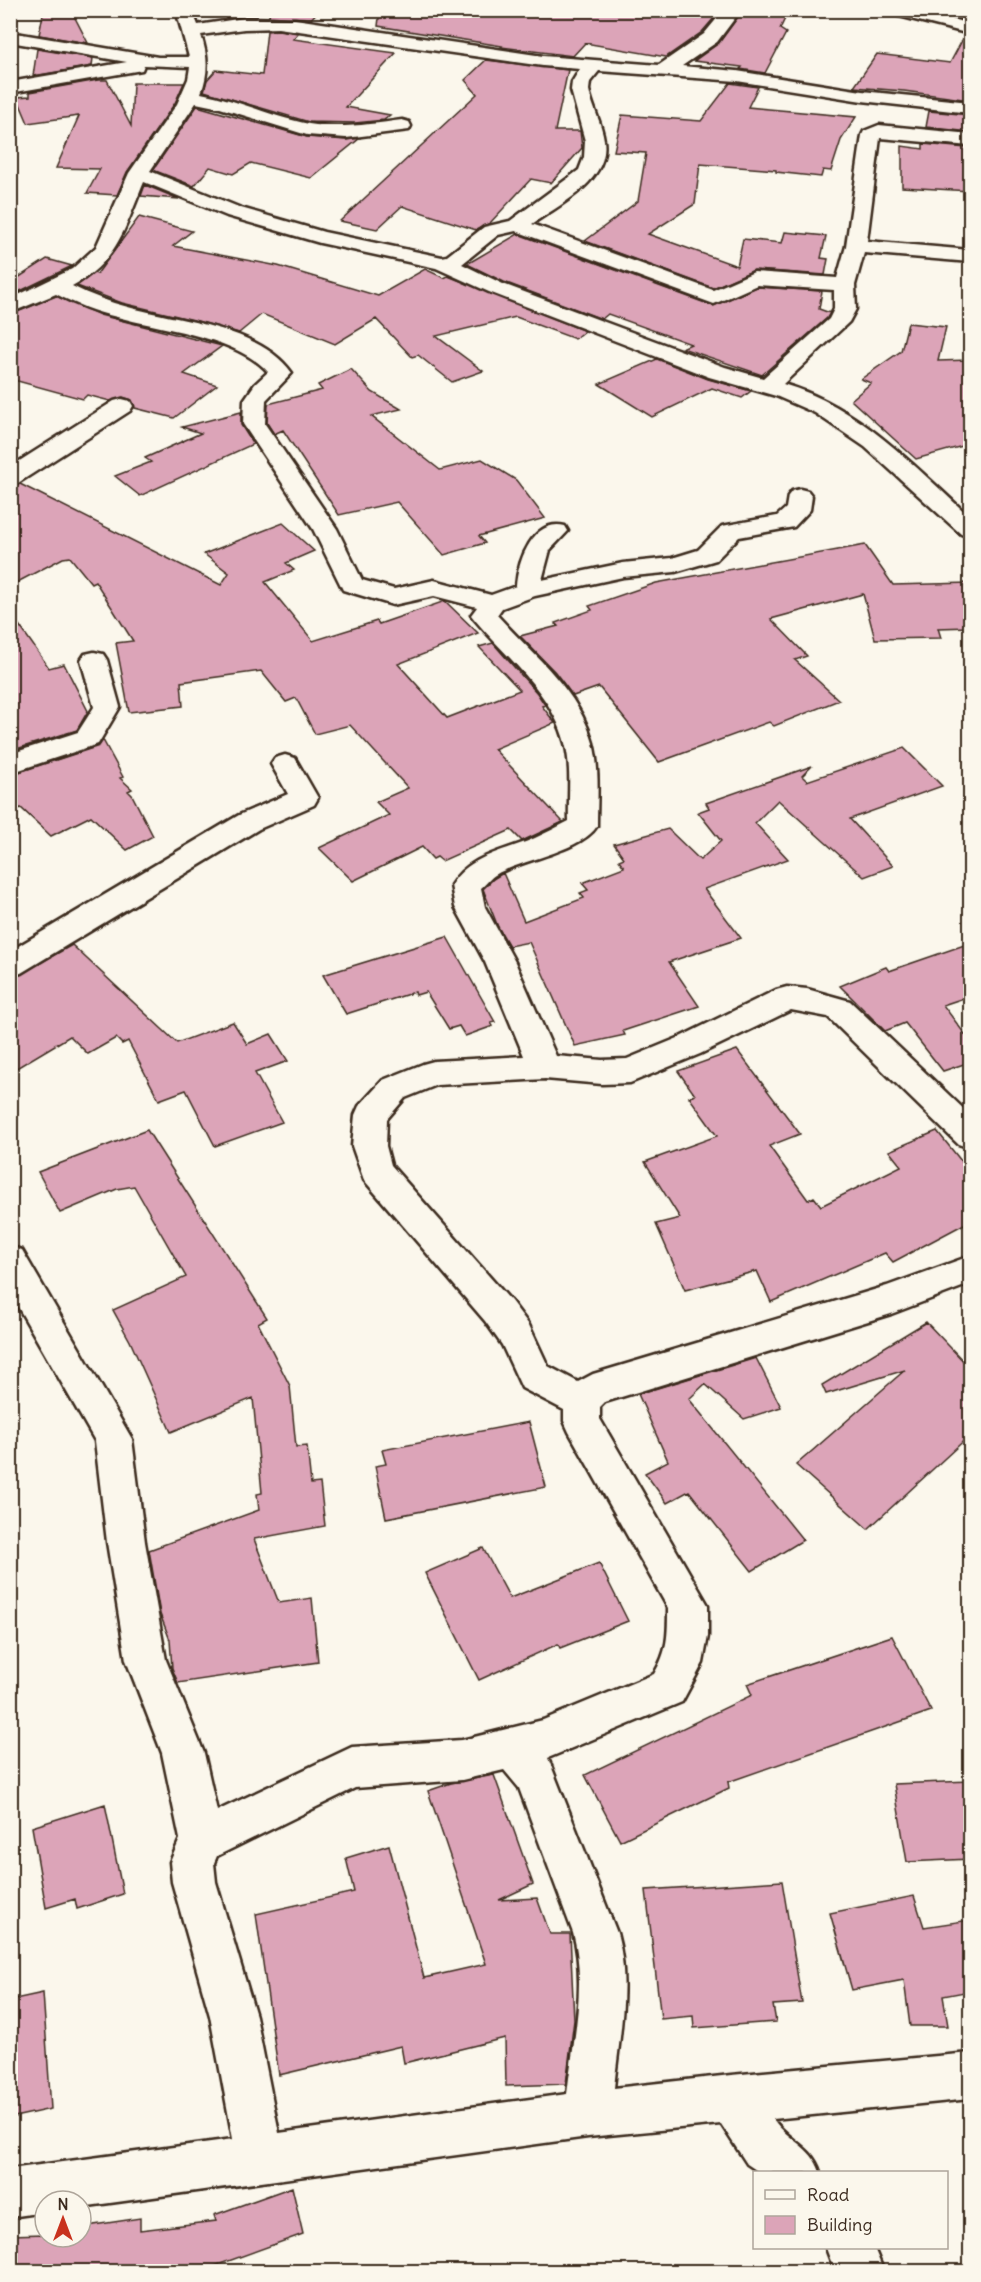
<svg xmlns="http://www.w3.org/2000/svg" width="981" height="2282" font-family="Delius,sans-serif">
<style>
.building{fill:#dca4b8;stroke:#3b2a1e;stroke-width:1.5}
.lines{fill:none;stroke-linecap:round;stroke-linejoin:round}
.street-casing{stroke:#3b2a1e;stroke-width:5}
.street{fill:#fbf7ec;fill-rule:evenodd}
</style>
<rect width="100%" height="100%" fill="#fbf7ec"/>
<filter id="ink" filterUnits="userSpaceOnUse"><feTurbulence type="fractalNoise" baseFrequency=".0167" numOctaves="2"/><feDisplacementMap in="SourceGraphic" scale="12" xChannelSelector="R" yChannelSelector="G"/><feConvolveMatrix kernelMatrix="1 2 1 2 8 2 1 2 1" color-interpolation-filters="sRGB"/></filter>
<g filter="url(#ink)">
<path class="building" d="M71 10 88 43 39 35 43 14Z
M270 10H319L311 19 269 16Z
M380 10H721L702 32 666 57 585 43 573 56 501 47 502 46 378 26Z
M743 10H789L780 29 786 33 765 73 740 69 742 67 694 61 719 43Z
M278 30 298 33 293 39 396 53 346 107 390 115 384 120 355 123 309 122 204 91 207 80 216 70 262 75 267 31Z
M965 35 970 36V100L904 91 854 87 877 54 950 63Z
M37 49 93 58 92 66 33 76Z
M486 60 568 70 555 131H580L582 148 551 183 531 179 490 223 476 230 402 206 377 229 340 221 477 94 465 80Z
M98 80H107L131 126 133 83H184L175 103 127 172 117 195 87 193 100 169 56 168 79 116 28 123 17 97 30 96V92Z
M730 83 758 87 748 107 856 117 841 140 831 171 823 170 821 177 776 172V170L700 164 695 204 648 234 737 266 743 239 782 243 785 232 826 236 821 258 828 259 825 275 754 270 713 288 585 241 638 201 646 153 614 151 622 115 701 121Z
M197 106 307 137 346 140 360 138 311 178 251 163 233 174 210 167 194 186 153 170Z
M929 111 970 115V132L926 127Z
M923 144 967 148 970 191 902 187V146L923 149Z
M145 185 179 199 141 196Z
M139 217 192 231 173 246 278 266 378 296 425 269 444 278 448 276 585 331 575 339 516 317 436 336 483 371 452 382 418 355 412 357 376 319 335 344 262 314 239 333 194 320 122 303 77 286 94 273 97 274Z
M518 234 713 306 757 287 822 291 819 309 830 313 827 318 762 375 682 348 691 344 608 314 602 319 504 282 467 264Z
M47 259 72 266 10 296V283Z
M56 296 100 315 222 346 184 374 217 385 174 418 135 408 132 400 123 397 110 401 87 395 83 399 10 379V315Z
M908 323 946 327 938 361 970 360V444L916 459 851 400 871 383 861 379 901 351Z
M657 359 708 379 751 391 742 398 712 388 652 417 599 384Z
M351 369 372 392 401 409 371 416 440 470 482 459 516 480 545 518 479 536 485 543 444 555 397 502 339 515 283 430 274 434 267 423 268 404 322 390 318 385Z
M241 412V425L253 444 140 496 115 476 151 462 145 458 201 433 182 427Z
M20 484 221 585 229 573 204 554 283 523 314 551 286 563 294 570 265 582 313 641 377 621 379 624 445 601 478 633 398 664 447 718 520 690 479 647 493 643 537 693 545 705 542 706 555 723 494 749 563 822 522 841 511 830 442 861 437 857 433 859 422 847 353 881 319 848 389 815 376 802 408 788 350 725 315 734 296 698 286 702 261 671 181 682 183 706 129 712 116 643 133 641 95 581 91 583 70 557 63 558 10 586V487Z
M865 545 893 585 970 583V627L938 628 941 638 875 639 863 594 771 619 807 656 795 660 839 700 774 726 769 722 659 762 599 687 573 696 555 672 520 636 558 626 555 623 592 610 589 606 656 583Z
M10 612 49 668 64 664 88 711 77 730 10 751Z
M103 740 123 777 120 778 132 789 128 791 132 795 153 836 127 850 91 816 51 836 21 808 10 813V775L99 746Z
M904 748 942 786 850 819 893 866 864 877 778 800 755 823 788 859 704 889 741 938 669 962 699 1006 623 1031 625 1035 575 1046 529 942 509 946 498 927 483 889 493 879 503 873 524 921 584 898 580 893 588 890 582 883 624 867 619 860 624 858 614 844 668 829 700 860 721 841 698 812 709 808 706 803 812 766 802 776 807 781Z
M447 937 495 1022 491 1023 493 1026 465 1036 459 1026 449 1029 426 992 416 995 415 992 346 1014 323 975Z
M970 943V996L943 1005 970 1041V1062L943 1071 905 1023 885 1031 840 986 886 967 889 971Z
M72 945 177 1043 233 1022 247 1044 271 1034 288 1061 255 1073 282 1122 215 1146 186 1090 159 1100 128 1041 122 1044 116 1038 88 1054 70 1036 10 1072V980Z
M737 1050 800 1134 769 1146 808 1200 814 1197 821 1206 901 1166 889 1151 937 1131 970 1172V1221L893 1262 885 1253 771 1302 757 1271 685 1290 656 1224 680 1218 645 1162 717 1136 689 1097 695 1095 678 1071Z
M147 1130 267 1318 258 1323 290 1386 296 1447 307 1446 311 1484 320 1483 325 1526 254 1539 279 1603 312 1598 318 1662 178 1683 172 1668 170 1640 160 1614 149 1550 259 1510 257 1494 262 1493 253 1398 171 1432 130 1341 113 1310 186 1277 134 1186 117 1189 60 1213 38 1172Z
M926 1322 970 1368V1435L868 1529 796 1465 905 1370 826 1394 822 1385Z
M756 1358 781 1407 744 1419 705 1384 689 1399 803 1540 752 1571 689 1491 667 1503 645 1473 668 1461 638 1394Z
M529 1422 546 1487 386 1518 375 1466 386 1464 382 1450Z
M483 1548 510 1598 599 1563 628 1621 560 1648 558 1644 479 1680 425 1573Z
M892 1636 931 1711 728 1782 729 1788 620 1841 585 1775 752 1695 747 1684Z
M494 1775 533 1884 499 1900 537 1898 550 1934H570L574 2020 566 2084 506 2086 505 2038 404 2063 401 2046 279 2075 256 1914 354 1892 346 1858 389 1845 424 1978 486 1964 428 1791 451 1783Z
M970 1781V1859L907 1862 894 1784Z
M105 1804 123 1894 77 1909 75 1899 46 1908 32 1827Z
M782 1881 802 2003 773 2005 776 2022 694 2028 693 2016 661 2019 646 1890Z
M914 1896 924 1927 970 1920V1991L943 1996 948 2026H910L904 1980 852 1990 830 1913Z
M43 1993 51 2109 10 2118V2000Z
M292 2187 303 2234 201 2271H10V2235L45 2234V2237H81V2227L140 2218V2230L216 2221 214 2215Z"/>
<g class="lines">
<g class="street-casing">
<path id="street" d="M176 10H192L198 25 244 18 295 19 543 56 659 65 704 34 724 10H741L717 42 682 66 737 71 862 91 970 102V113L862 101 737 81 599 71 590 82 589 90C592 107 602 123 604 140 610 181 560 204 532 224L713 290 754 272 837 278 846 246 862 135 864 131 879 125 970 134V146L880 138 867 241 970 250V262L864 253 855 285 856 309 849 322 783 384C858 405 914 466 970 517V536L961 534 865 447 815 413 776 396 709 377 489 292 436 268 320 243 227 216 144 182C125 227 118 261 72 286 90 295 109 302 128 307 179 321 260 327 292 373L266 400 265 424 337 529 362 580 394 589 434 580 491 595 516 586C518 561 533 518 565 526L568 531 550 550 542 580 623 563 672 558 698 550 722 526 777 516 786 508 788 496 792 491 800 489 808 491 812 496 810 510 794 527 739 537 716 560 675 572 623 577 535 596 502 608 497 615C532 654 579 690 593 743 600 770 597 799 597 826 582 851 520 860 495 875 490 878 486 884 481 888L485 907 515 962 556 1056 602 1060 627 1059 678 1038 776 990 787 987 807 989 850 1001 970 1115V1148L958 1144 828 1017 791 1010 700 1054 630 1083 602 1084 545 1079 437 1085 405 1098 387 1119 386 1146 391 1165 511 1301 529 1325 548 1366 578 1382 593 1374 887 1286 970 1256V1284L891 1314 605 1402 600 1407V1419L708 1605V1636L703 1663 682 1702 548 1758 617 1933C631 1983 619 2037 614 2088L731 2075 970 2053V2099L773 2119C789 2142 811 2145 820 2172H759L747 2164 721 2124 588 2137 81 2207V2201H45V2212L10 2217V2169L233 2139 210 2016 172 1882 170 1862 180 1839 162 1753 126 1660 107 1542 95 1441 10 1293V1246L22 1250 132 1439 145 1542 166 1660 204 1753 217 1811 352 1747 462 1740 543 1720 654 1674C668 1651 668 1635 668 1608L569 1432 564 1421V1410L522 1388 502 1345 485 1321 364 1180 352 1146 355 1115 359 1106 383 1080 423 1064 434 1061 524 1056 485 962 455 907 451 885C469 855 506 851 535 838 546 833 557 827 569 821 568 796 572 768 565 743 552 693 507 658 475 620L471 615 477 607 434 596 393 605 343 590 313 529 243 424 244 400 255 384 268 372C237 337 161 329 117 317 95 312 75 304 56 294L10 313V299L72 269 96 247 129 173 177 104 188 79 190 67 144 65 142 70 136 71 10 93V82L127 62 10 42V32L158 57H189ZM278 28 543 66 580 69 572 82 571 90 585 141 584 157 579 170 510 221 484 227 447 256 442 257 324 232 241 208 150 171 196 103 220 108 307 135 346 138 409 130 411 126 409 122 402 120C371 124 340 129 309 124 272 117 238 100 201 93 209 72 208 56 201 35L244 29ZM516 231 714 304 757 285 834 290V309L829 319 763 378 725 367 503 284 462 264 498 235ZM504 1770 519 1788 573 1933C587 1984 573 2041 567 2094L279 2133 256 2016 216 1882 214 1863 217 1856 355 1788 462 1780Z
M889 10H919L970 24V34L891 14Z
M122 399 130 401 133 406 130 411 18 483 10 485V467L114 401Z
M94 652 103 654 107 660 120 707 98 744 10 773V754L78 732 94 707 81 660 85 654Z
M285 755 295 758 318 798 314 805 259 829 21 973 10 976V951L239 815 288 794 271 764 275 758Z
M826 2248H874L884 2272H835Z"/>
</g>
<use href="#street" class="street"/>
</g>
</g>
<rect width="981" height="2282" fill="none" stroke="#fbf7ec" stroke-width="36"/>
<rect x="18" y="18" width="945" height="2246" fill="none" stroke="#3b2a1e" stroke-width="2" filter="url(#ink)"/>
<rect x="753" y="2171" width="195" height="78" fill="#fbf7ec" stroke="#aea59a" stroke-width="1.5"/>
<rect x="765" y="2190" width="30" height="9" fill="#fbf7ec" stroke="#aea59a" stroke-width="1.5"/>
<text x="807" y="2201" font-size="18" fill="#3b2a1e">Road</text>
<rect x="765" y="2216" width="30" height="18" fill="#dca4b8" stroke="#aea59a" stroke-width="1.5"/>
<text x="807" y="2231" font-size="18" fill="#3b2a1e">Building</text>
<g transform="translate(63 2219)"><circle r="28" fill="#fbf7ec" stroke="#aea59a" stroke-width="1.5"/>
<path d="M0-4.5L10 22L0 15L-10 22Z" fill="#c8321e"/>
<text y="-9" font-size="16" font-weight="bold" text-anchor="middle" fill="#3b2a1e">N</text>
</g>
</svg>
